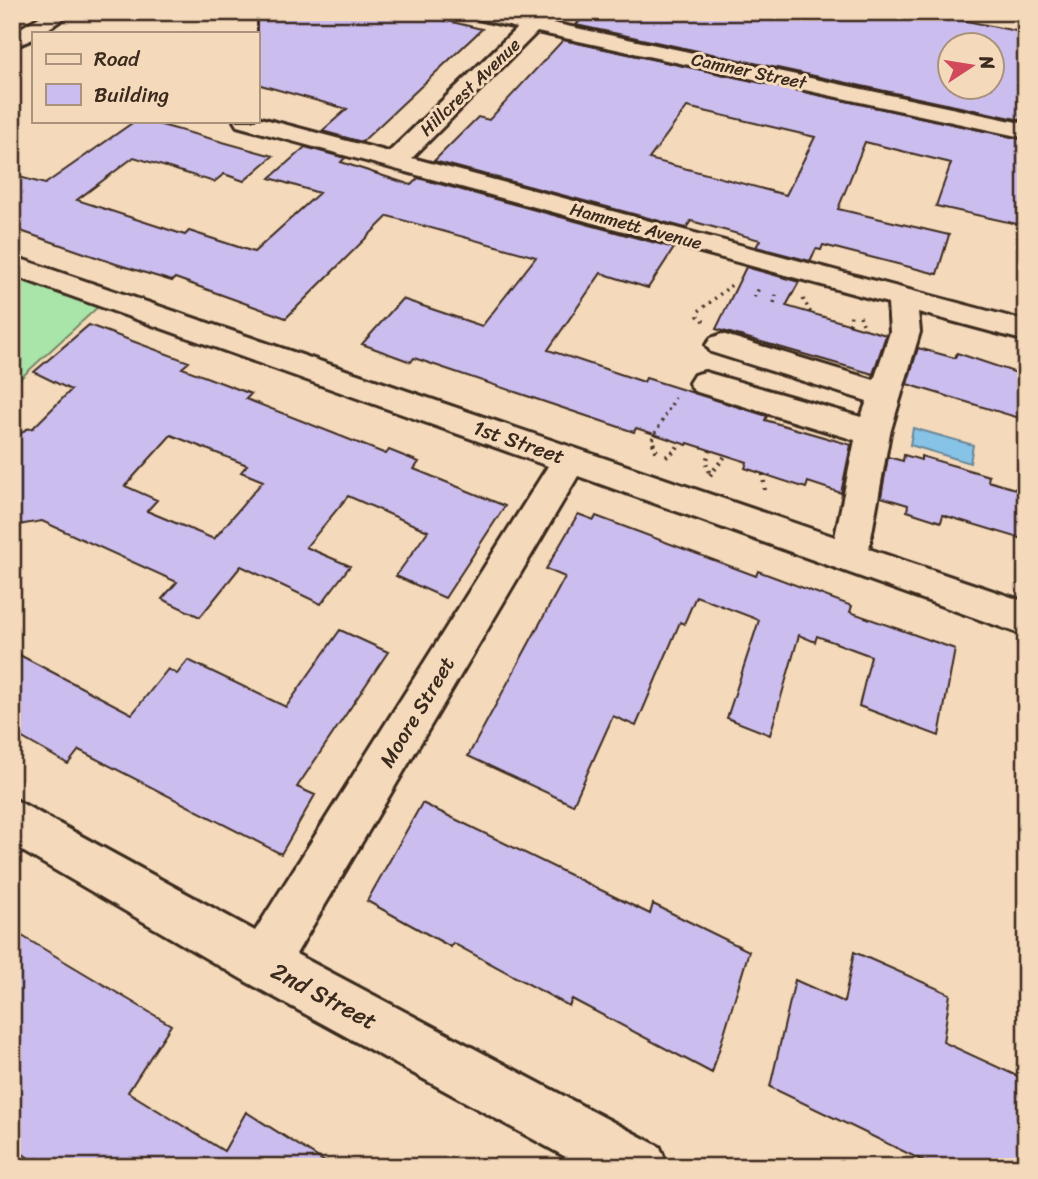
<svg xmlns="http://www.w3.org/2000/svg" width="1038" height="1179" font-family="Sriracha,sans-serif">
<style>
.green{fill:#a9e4a9;stroke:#728764;stroke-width:2}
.water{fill:#87c3e7;stroke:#698697;stroke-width:2}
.building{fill:#ccbdef;stroke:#3b2a1e;stroke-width:2;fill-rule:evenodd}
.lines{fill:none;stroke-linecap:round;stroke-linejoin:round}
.minor-casing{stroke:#3b2a1e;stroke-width:6}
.path-far1{stroke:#3b2a1e;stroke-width:3.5;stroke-dasharray:2 4.5;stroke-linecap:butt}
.path{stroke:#3b2a1e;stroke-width:4.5;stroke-dasharray:2 5;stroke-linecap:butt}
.minor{fill:#f4d9bb;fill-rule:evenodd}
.labels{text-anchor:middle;stroke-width:6;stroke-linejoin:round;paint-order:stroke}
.far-street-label{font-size:18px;fill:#3b2a1e;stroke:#f4d9bb}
.street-label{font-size:21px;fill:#3b2a1e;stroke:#f4d9bb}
.near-street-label{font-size:24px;fill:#3b2a1e;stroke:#f4d9bb}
</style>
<rect width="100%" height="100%" fill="#f4d9bb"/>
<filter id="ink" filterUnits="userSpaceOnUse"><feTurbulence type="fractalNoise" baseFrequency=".0143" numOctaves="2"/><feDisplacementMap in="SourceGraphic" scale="14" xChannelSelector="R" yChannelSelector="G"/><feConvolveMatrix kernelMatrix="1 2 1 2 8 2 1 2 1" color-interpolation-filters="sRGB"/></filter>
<g filter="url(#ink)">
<path class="green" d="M12 275 100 305 12 386Z"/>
<path class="water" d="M913 428 973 445 970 463 910 445Z"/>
<path class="building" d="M257 12H409L482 29 362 142 322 131 347 109 257 84Z
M588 12H922L1026 33V121L576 25ZM950 46H992V88H950Z
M563 40 1026 140V226L936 206 951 163 865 142 838 209 949 235 937 274 823 245 821 250 816 249 810 261 756 247 760 240 691 221 686 228 434 161 478 117 489 120ZM687 107 815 137 786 195 649 159Z
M135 121H147L273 156 244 181 224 174 214 182 134 157 77 200 185 235 189 231 254 252 319 193 270 178 305 147 345 158 341 162 411 185 418 178 674 248 648 288 601 273 548 350 644 382 646 378 767 416 765 420 851 445 841 493 808 482 806 488 745 468 747 462 688 443 687 445 636 428 634 432 414 358 411 362 362 344 402 299 482 326 536 257 388 216 286 318 175 278 172 281 116 264 12 228V175L45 184Z
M746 267 799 282 786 306 886 335 873 374 716 329Z
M89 325 189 362 182 368 251 394 246 399 386 454 389 450 419 462 414 469 505 506 445 598 396 576 428 531 348 496 306 547 350 566 321 604 241 566 200 617 162 599 177 582 42 521 12 526V442L26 429 33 428 71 390 34 372ZM171 435 247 465 241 472 263 481 214 539 147 511 157 500 125 486Z
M918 348 955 358 957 353 1026 376V420L907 384Z
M904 455 921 460V456L989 476 988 481 1026 492V540L943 515 941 522 907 511 908 505 881 497 888 457 903 461Z
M578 514 594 520 596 516 756 576 758 571 852 606 850 612 955 649 939 736 859 706 871 656 817 636 815 642 799 635 770 735 727 718 759 620 696 596 684 624 680 622 636 726 613 716 573 805 468 756 565 577 546 569Z
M340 630 388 652 297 787 315 795 281 854 79 750 68 764 12 732V651L132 714 168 669 177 674 188 660 286 707Z
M422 803 650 914 653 904 749 951 712 1073 572 999 569 1006 453 943 451 947 367 901Z
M12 930 171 1025 128 1092 224 1151 246 1112 333 1167H41L12 1146Z
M854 952 950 994 943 1042 1026 1080V1167H936L770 1087 795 980 844 1002Z"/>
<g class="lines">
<g class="minor-casing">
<path id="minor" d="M48 12H73L42 33H33V39L12 48V33Z
M462 12H503L528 18 534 12H556L548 22 1026 124V138L537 32 412 158 1026 321V341L918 312 920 332 890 433 869 549 1026 602V636L578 476 296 954 660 1147 668 1167H584L245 981 12 845V798L255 931 548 466 12 275V256L835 537 855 440 694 391 689 383 694 375 705 372 861 417 867 401 711 352 706 345 711 338 722 334 874 380 890 332 888 303 237 126 234 121H257V117L389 152 517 28 465 16Z
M1009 12H1026V20L1012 16Z"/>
</g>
<path class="path-far1" d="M754 297 760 287
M803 299 811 313
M774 303 777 292
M860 316 865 329
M704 321 698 316 699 311 734 283
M850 324 851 313
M654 445 652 439 675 398"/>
<path class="path" d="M653 443 658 455
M666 457 675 451 680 443
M709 472 706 462 710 450
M763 474 765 493
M710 475 726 455"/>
<use href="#minor" class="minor"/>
</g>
</g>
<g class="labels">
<g class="far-street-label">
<text transform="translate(749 71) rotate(12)" y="6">Camner Street</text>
<text transform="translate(470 87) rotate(-44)" y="6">Hillcrest Avenue</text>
<text transform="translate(636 226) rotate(15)" y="6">Hammett Avenue</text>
</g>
<g class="street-label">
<text transform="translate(519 442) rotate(19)" y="7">1st Street</text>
<text transform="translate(417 712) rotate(-59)" y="7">Moore Street</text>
</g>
<g class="near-street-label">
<text transform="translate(324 996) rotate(28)" y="8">2nd Street</text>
</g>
</g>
<rect width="1038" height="1179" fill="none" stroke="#f4d9bb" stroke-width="42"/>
<rect x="21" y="21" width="996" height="1137" fill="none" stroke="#3b2a1e" stroke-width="2.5" filter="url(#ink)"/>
<rect x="32" y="32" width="228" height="91" fill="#f4d9bb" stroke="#aa937c" stroke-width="2"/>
<rect x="46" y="54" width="35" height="10" fill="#f4d9bb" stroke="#aa937c" stroke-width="2"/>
<text x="94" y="66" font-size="21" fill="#3b2a1e">Road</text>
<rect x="46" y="84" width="35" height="21" fill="#ccbdef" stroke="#aa937c" stroke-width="2"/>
<text x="94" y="102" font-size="21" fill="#3b2a1e">Building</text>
<g transform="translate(971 66) rotate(78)"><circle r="33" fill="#f4d9bb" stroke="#aa937c" stroke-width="2"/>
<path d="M0-5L12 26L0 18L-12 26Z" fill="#d1495b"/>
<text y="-10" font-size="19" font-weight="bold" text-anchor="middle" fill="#3b2a1e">N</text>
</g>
</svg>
